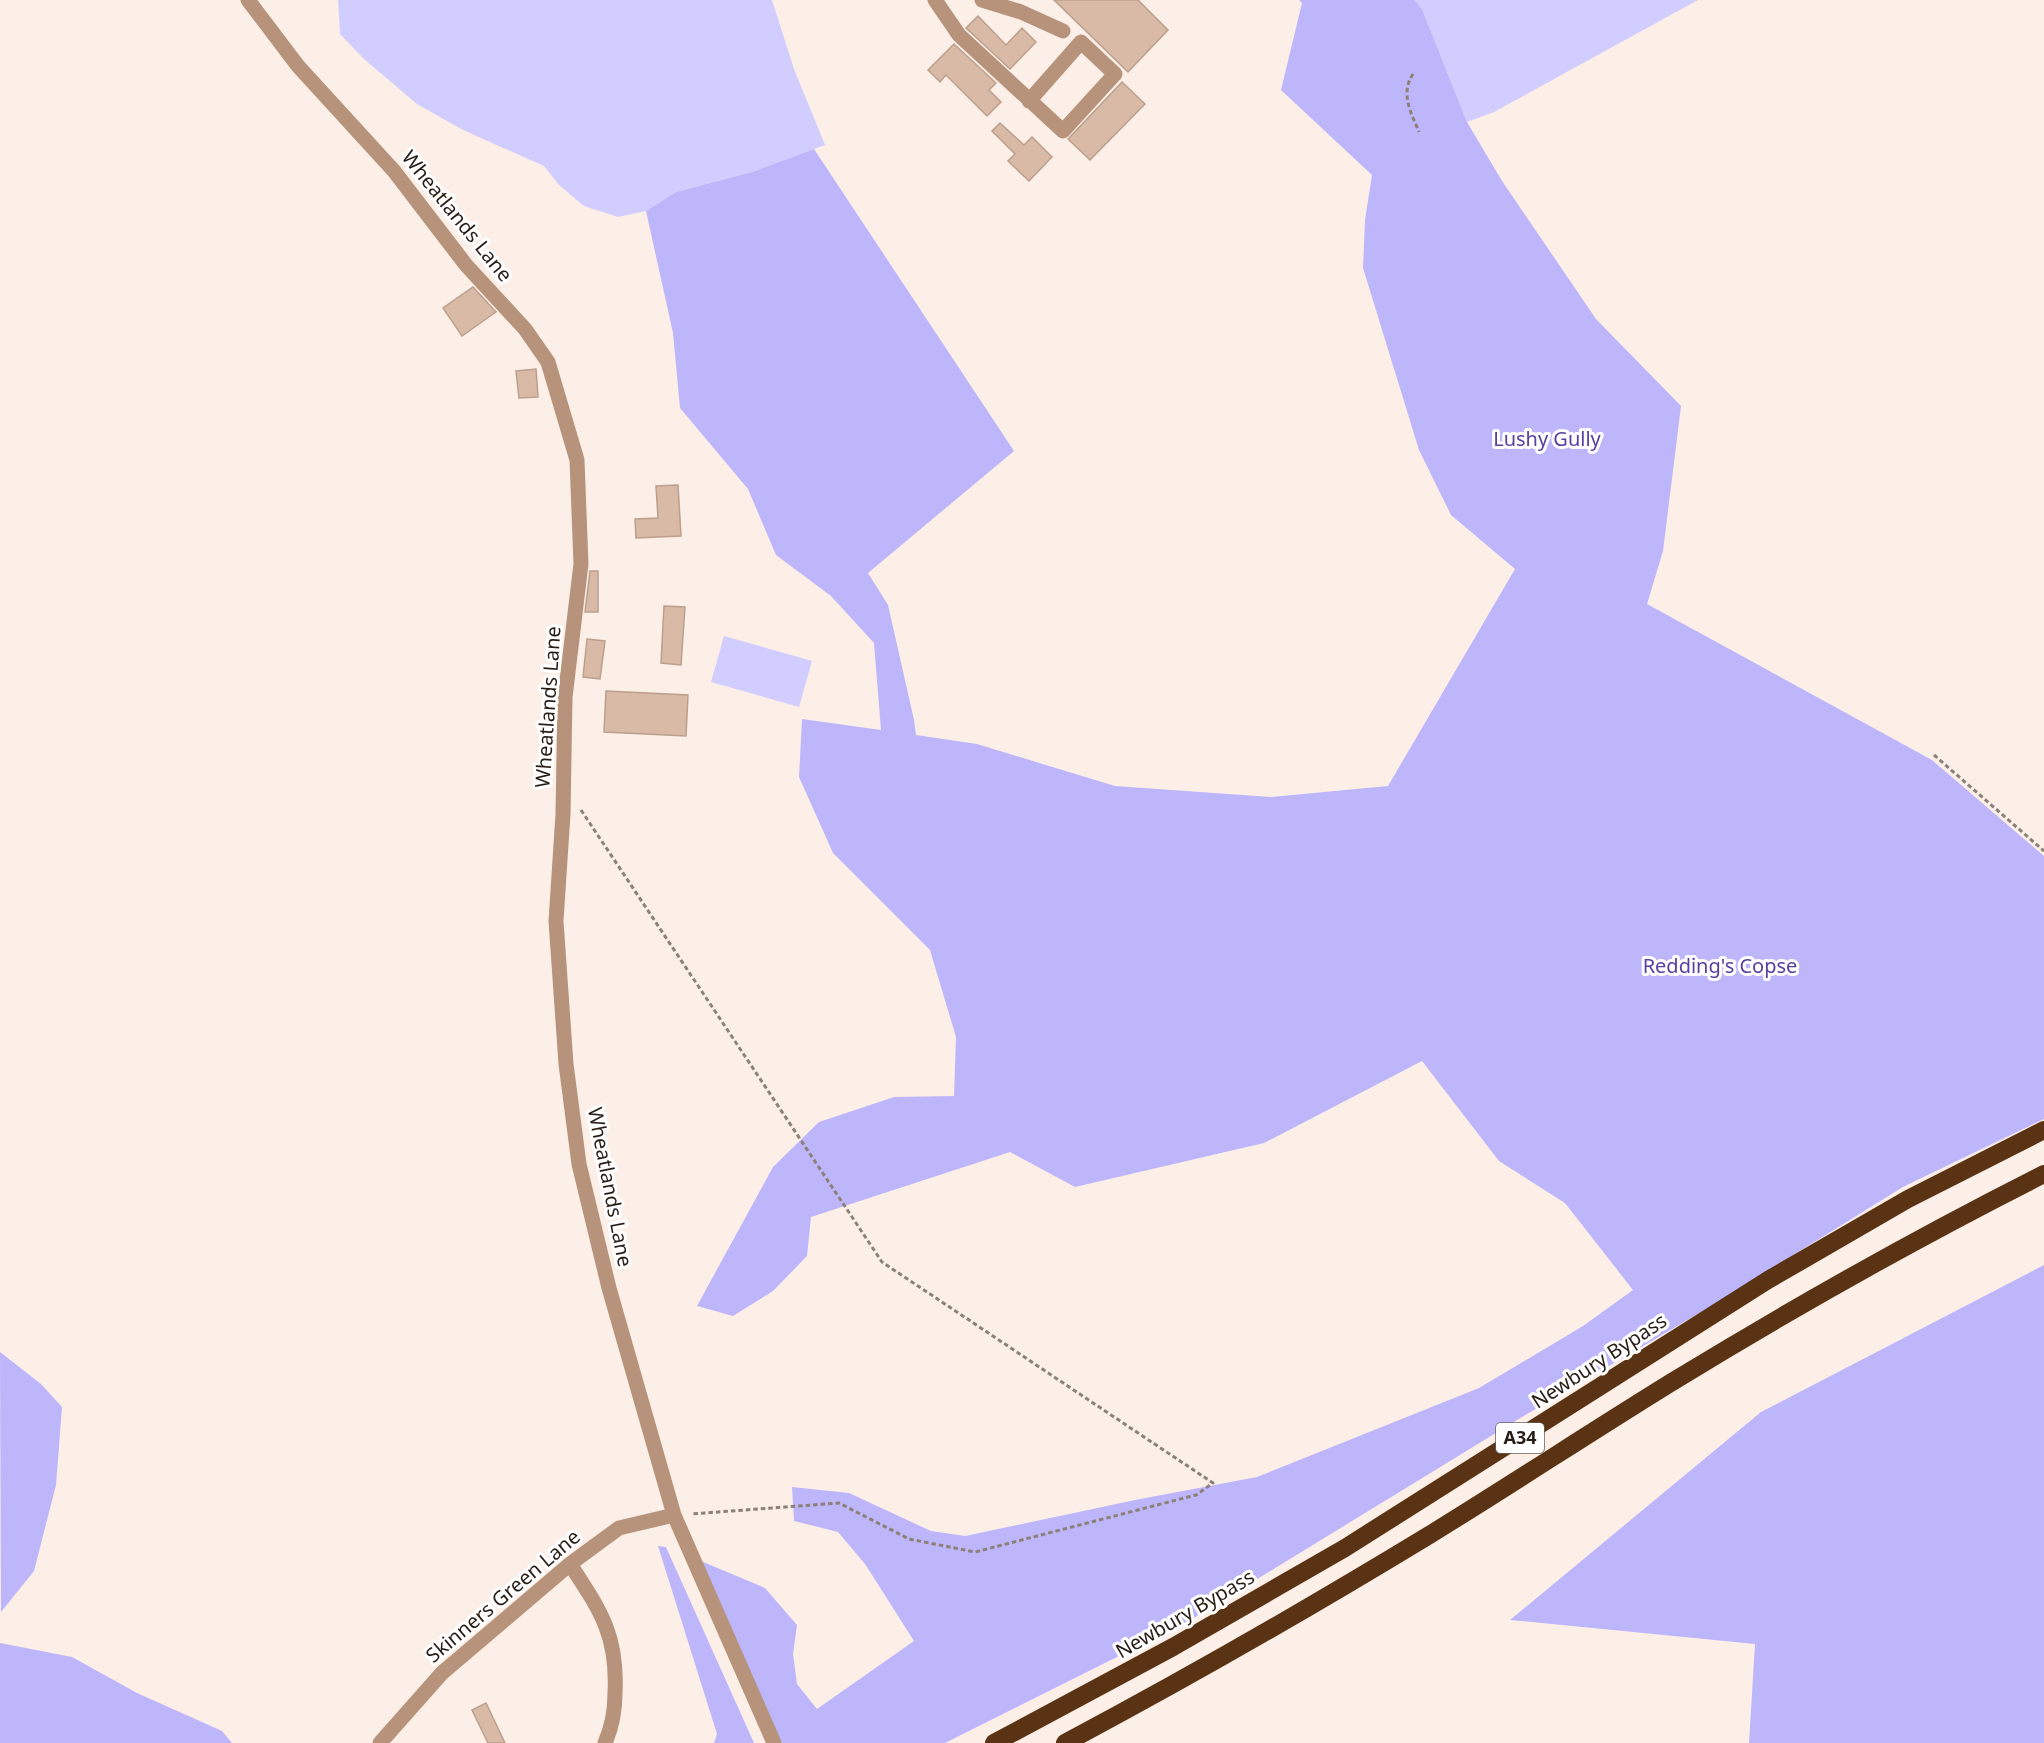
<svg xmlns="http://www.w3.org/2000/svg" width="2044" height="1743" font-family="'Noto Sans',sans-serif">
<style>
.green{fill:#d2cdff}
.forest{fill:#beb6fb}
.building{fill:#d8baa7;stroke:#bc9f8c;stroke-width:1.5}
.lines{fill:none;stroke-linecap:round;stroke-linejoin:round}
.path{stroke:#8c8078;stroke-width:3;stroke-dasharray:4.5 3;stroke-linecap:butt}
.minor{stroke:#b7937c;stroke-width:15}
.highway{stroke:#5a3214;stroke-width:18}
.labels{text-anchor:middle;stroke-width:6;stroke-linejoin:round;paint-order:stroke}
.shield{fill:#fff;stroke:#68615b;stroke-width:1.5}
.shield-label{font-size:18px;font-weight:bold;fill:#281d15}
.street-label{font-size:20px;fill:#281d15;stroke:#fff}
.park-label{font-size:20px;fill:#5640a1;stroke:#fff}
</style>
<rect width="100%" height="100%" fill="#fcefe7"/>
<path class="green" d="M338 0H772L794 69 825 145 752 172 676 192 646 211 618 217 584 206 559 185 544 166 463 130 417 104 364 59 340 34Z
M1415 0H1698L1494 112 1467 122 1422 9Z
M724 636 812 661 799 707 711 682Z"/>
<path class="forest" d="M1299 0H1415L1422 9 1467 122 1502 181 1596 319 1681 406 1663 551 1647 604 1932 760 2044 856V1119L1903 1187 1708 1308 1522 1417 1187 1622 945 1743H780L696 1559 765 1588 797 1625 793 1654 797 1684 817 1709 914 1641 865 1564 838 1532 794 1521 792 1487 849 1493 931 1531 965 1536 1135 1500 1257 1477 1479 1388 1583 1326 1633 1290 1565 1203 1499 1161 1422 1061 1264 1143 1075 1187 1010 1152 811 1217 807 1256 773 1291 733 1316 697 1306 773 1167 819 1122 894 1097 954 1096 956 1037 930 950 833 853 799 777 802 719 881 730 874 643 831 596 776 555 748 489 680 408 673 333 646 211 676 192 752 172 814 149 1014 451 868 573 888 605 914 720 916 735 977 744 1115 786 1271 797 1388 786 1515 569 1451 515 1419 450 1363 268 1365 220 1372 175 1281 90 1302 3Z
M2044 1265V1743H1749L1755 1644 1510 1620 1761 1412Z
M0 1352 41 1384 62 1407 56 1485 34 1571 1 1612Z
M658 1546 666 1547 754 1743H714L717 1734Z
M0 1643 72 1657 137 1693 222 1731 232 1743H0Z"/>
<path class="building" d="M1054 0H1138L1168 30 1128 72Z
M978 16 1006 45 1022 28 1036 42 1010 69 966 28Z
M954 44 996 83 989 90 1001 102 987 116 946 75 940 82 928 70Z
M1122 82 1145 104 1090 160 1068 139Z
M1000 123 1024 145 1032 137 1052 157 1029 181 1008 161 1015 154 992 131Z
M473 287 496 312 462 336 443 308Z
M536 369 538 397 519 398 516 371Z
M678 485 681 536 636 538 635 519 658 518 656 486Z
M590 571H598V612H585Z
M664 606 685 607 681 665 661 663Z
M587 639 605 641 600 679 583 677Z
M606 691 688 695 686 736 604 732Z
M486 1703 505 1743H488L472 1710Z"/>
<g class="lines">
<path class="path" d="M1413 74C1400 93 1411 113 1419 132
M1934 755 2044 851
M581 810 882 1262 1213 1483 1196 1495 975 1552 909 1539 839 1503 691 1514"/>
<path class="minor" d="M248 0 298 66 394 171 466 265 525 329 548 362 577 460 581 564 565 697 563 814 556 921 566 1064 579 1164 609 1288 674 1515 774 1743
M935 0 959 35 1063 131 1115 74 1081 42 1029 101
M982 0 1021 12 1063 31
M570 1564C600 1610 618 1635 615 1693 615 1710 612 1727 605 1743
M380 1743 442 1673 570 1564 619 1528 674 1515"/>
<path class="highway" d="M994 1743 1173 1647 1345 1548 1768 1280 1908 1199 2044 1130
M1065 1743C1189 1677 1311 1607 1431 1534 1512 1484 1591 1432 1672 1382 1793 1308 1917 1238 2044 1174"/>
</g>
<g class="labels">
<rect class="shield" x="1496" y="1423" width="48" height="30" rx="4.5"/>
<g class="shield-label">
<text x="1520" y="1444">A34</text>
</g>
<g class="street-label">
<text transform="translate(457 216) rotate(51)" y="7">Wheatlands Lane</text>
<text transform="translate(548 707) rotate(-86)" y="7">Wheatlands Lane</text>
<text transform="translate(610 1187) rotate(79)" y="7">Wheatlands Lane</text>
<text transform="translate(1599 1361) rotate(-33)" y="7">Newbury Bypass</text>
<text transform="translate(503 1596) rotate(-40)" y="7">Skinners Green Lane</text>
<text transform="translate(1185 1614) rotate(-30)" y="7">Newbury Bypass</text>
</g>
<g class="park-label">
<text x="1547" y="446">Lushy Gully</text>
<text x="1720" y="973">Redding's Copse</text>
</g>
</g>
</svg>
